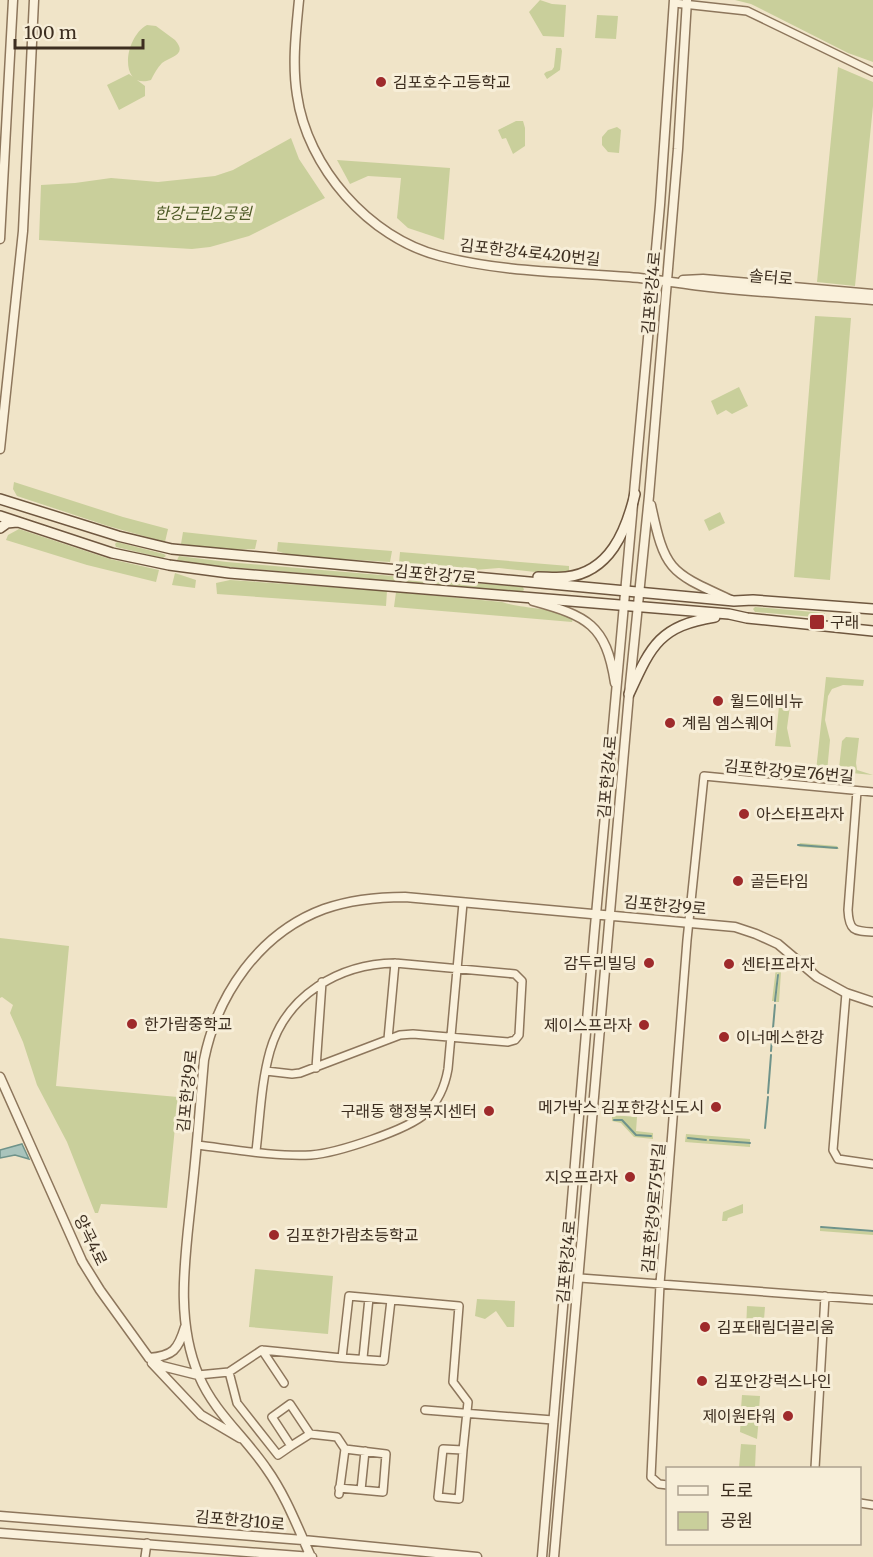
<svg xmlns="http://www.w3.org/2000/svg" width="873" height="1557" font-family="Merriweather,'Noto Sans KR',serif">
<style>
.green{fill:#c9cf9b}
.water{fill:#a9c4bc;stroke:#6f938a;stroke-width:1.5}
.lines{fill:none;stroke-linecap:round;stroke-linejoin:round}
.stream{stroke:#6f938a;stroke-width:2}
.minor-casing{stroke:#8d765c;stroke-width:10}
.tertiary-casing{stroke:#8d765c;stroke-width:11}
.secondary-casing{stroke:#6f573f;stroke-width:12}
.minor{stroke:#faf1dc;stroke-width:7}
.tertiary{stroke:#faf1dc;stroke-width:8}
.secondary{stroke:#faf1dc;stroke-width:9}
.poi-dot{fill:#9e2a2b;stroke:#f7eed8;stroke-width:2}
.labels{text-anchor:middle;stroke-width:6;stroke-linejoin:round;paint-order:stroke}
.poi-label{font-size:16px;fill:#3d2e20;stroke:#f7eed8;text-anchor:start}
.park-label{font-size:16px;font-style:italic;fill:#4d5a26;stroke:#f7eed8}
.street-label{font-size:16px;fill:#3d2e20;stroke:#f7eed8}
</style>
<rect width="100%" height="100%" fill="#f0e4c8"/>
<path class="green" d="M540 0 552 4 566 5 564 37 543 36 529 12Z
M735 0H873V62L848 53 751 4Z
M597 15 618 16 616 39 595 38Z
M147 25 156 26 175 40C188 55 171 56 162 63 157 68 154 74 151 80 118 90 124 37 147 25Z
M556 48H561L562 51 560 70 547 79 544 74 546 72 552 70 554 67Z
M838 67 873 82V106L855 286 817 282Z
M129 74 145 86V96L119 110 107 85Z
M516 121H523L525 128V146L513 154 506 138 502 139 498 130Z
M617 127 621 130 619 153 608 152 602 145V137L608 130Z
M291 138 299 159 325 198 249 236 210 247 192 249 39 240 41 185 75 183 111 178 158 182 215 176 233 170Z
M337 160 450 168 444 240 408 228 397 218 401 178 368 176 350 184Z
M815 316 851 318 830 580 794 577Z
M739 387 748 406 732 414 726 410 717 415 711 401Z
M14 482 123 517 168 529 165 542 108 526 17 496 13 489Z
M720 512 725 523 709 531 704 520Z
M19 529 110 559 159 570 156 582 87 565 6 540 8 535Z
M183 532 257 540 255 549 231 550 181 544Z
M117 542 164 554 166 556 163 558 116 547 115 544Z
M278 542 392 551 390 562 292 556 277 551Z
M400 552 569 566V572L554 574 499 568 474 570 399 563Z
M179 556 227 562 523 587 524 590 522 592 195 564 177 560Z
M175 573 196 580 195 588 172 585Z
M230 580 387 591 386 606 217 594 216 583Z
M396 592 502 602C526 610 551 606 573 619L572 622 394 607Z
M755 607 825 613V618L755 612 753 609Z
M826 677 864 680 863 686 843 685 832 689 828 696 825 720 830 740 827 772 816 771Z
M779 706H790L787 728 791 747 775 746Z
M846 737 859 738 856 763 857 770 873 775 840 772 839 768 842 741Z
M800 843 837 846 839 849 800 847 798 846Z
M0 938 69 946 56 1086 178 1097 167 1208 101 1204 98 1213H95L67 1142 37 1085 23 1042 10 1013 13 1005 2 997 0 998Z
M776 968 781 972 779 1002H776L779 975 777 973 775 1001H772Z
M612 1115 637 1117 636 1131 653 1133V1139L634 1137 621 1123 612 1121Z
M686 1134 750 1139V1143L687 1138 750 1144V1147L685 1142Z
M743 1204V1213L728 1218 727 1221H722L723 1212Z
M820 1228 873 1232V1235L820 1231Z
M255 1269 333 1276 328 1334 249 1327Z
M477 1299 515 1301 514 1327H507L496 1311 485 1319 475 1316Z
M747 1306 765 1307 763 1332 746 1331Z
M742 1395 760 1396 759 1410 741 1409Z
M741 1416 759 1417 757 1439 740 1432Z
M741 1444 756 1445 755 1468H739Z"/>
<path class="water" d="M22 1144 29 1159 15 1155 0 1158V1150Z"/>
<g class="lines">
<path class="stream" d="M798 845 837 848
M775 1001 778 975
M771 1051 775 1005
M768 1093 771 1055
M614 1120H622L636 1135 651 1136
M765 1128 768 1097
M688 1138 706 1140
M710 1140 750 1143
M821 1227 873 1231"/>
<g class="minor-casing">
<path id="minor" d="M674 3 747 11 873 72
M857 791 848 910C849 931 854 931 873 932
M846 993 833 1150 838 1159 873 1164
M388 1039 395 963
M316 1068 322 982
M197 1145C231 1149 277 1157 311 1155 337 1153 408 1130 426 1113 439 1101 445 1086 448 1069L463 903
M256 1151C260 1118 261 1083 270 1051 286 995 339 964 395 963L515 974 522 981 519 1035 515 1040 508 1042 413 1034 400 1035 300 1073 292 1074 266 1071
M580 1278 873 1300
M262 1350 284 1383
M342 1358 384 1361 391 1300
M363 1358 369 1298
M229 1372 237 1403 278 1455 291 1446 272 1417 290 1404 310 1434 337 1437 345 1449 339 1494
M198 1375 229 1372 262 1350 342 1358 349 1296 459 1306 453 1382 468 1402 463 1450 443 1449 438 1497 459 1499 463 1450
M425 1410 553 1420
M291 1446 310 1434
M815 1468 825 1296
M668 1485 659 1484 651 1477 660 1284 687 940 704 776 873 792
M339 1488 383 1492 386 1454 345 1449
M361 1490 365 1451
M860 1503 873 1505
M145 1557 147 1543"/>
</g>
<g class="tertiary-casing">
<path id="tertiary" d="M299 0C296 31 292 64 297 95 307 167 369 238 440 256 501 272 566 272 629 277 653 279 677 283 701 286 758 293 816 295 873 300
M0 239 13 0
M683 280 703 279 873 294
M0 449 23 231 34 0
M651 505C665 572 670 572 731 600
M533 601C587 616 606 624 615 683
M0 1077 82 1261 100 1290 149 1358 162 1366 198 1375
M149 1358C173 1356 178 1350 185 1327
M152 1363 201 1415 240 1438
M0 1516 303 1540 477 1557
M0 1533 312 1557
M311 1557C297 1526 286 1496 266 1468 245 1437 214 1412 199 1376 174 1318 186 1253 192 1192 197 1148 200 1104 204 1060 217 995 259 933 324 909 350 900 378 897 405 897L735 927 756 934 778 944 817 977 846 993 873 1002
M542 1557 594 937 660 205 674 0
M554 1557 629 694 649 496 678 149 687 0"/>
</g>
<g class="secondary-casing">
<path id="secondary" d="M0 499 118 536 172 549 734 601 753 600 873 609
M0 516 112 553 169 565 229 573 729 614 747 618 873 631
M0 528 7 523 17 522
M538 577C547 577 557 578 566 577 610 572 626 531 635 494
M629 694C651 646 659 626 715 617"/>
</g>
<use href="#minor" class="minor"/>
<use href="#tertiary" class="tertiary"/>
<use href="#secondary" class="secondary"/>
</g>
<g class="poi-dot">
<circle cx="381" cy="82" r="6"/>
<rect x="809" y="614" width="16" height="16" rx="3"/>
<circle cx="718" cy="701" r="6"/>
<circle cx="670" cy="723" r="6"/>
<circle cx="744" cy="814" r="6"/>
<circle cx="738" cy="881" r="6"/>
<circle cx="649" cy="963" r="6"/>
<circle cx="729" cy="964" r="6"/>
<circle cx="132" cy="1024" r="6"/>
<circle cx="644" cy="1025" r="6"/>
<circle cx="724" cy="1037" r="6"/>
<circle cx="716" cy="1107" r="6"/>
<circle cx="489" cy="1111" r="6"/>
<circle cx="630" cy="1177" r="6"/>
<circle cx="274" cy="1235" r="6"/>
<circle cx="705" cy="1327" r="6"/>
<circle cx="702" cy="1381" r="6"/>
<circle cx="788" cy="1416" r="6"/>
</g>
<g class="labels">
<g class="poi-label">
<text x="393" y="88">김포호수고등학교</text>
<text x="830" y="628">구래</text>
<text x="730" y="707">월드에비뉴</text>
<text x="682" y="729">계림 엠스퀘어</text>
<text x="756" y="820">아스타프라자</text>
<text x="750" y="887">골든타임</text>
<text x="637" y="969" text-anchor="end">감두리빌딩</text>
<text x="741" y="970">센타프라자</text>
<text x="144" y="1030">한가람중학교</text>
<text x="632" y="1031" text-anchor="end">제이스프라자</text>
<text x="736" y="1043">이너메스한강</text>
<text x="704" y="1113" text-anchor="end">메가박스 김포한강신도시</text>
<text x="477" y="1117" text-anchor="end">구래동 행정복지센터</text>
<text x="618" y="1183" text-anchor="end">지오프라자</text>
<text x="286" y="1241">김포한가람초등학교</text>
<text x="717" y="1333">김포태림더끌리움</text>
<text x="714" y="1387">김포안강럭스나인</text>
<text x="776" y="1422" text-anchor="end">제이원타워</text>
</g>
<g class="park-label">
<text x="203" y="219">한강근린2공원</text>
</g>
<g class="street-label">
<text transform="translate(530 252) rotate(6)" y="6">김포한강4로420번길</text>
<text transform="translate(771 277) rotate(5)" y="6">솔터로</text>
<text transform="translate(651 293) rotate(-85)" y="6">김포한강4로</text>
<text transform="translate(435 574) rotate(5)" y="6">김포한강7로</text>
<text transform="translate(789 771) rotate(5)" y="6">김포한강9로76번길</text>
<text transform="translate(607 777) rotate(-85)" y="6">김포한강4로</text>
<text transform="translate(665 905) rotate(5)" y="6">김포한강9로</text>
<text transform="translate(187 1091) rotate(-84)" y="6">김포한강9로</text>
<text transform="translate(653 1208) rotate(-85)" y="6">김포한강9로75번길</text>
<text transform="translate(91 1240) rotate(64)" y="6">양곡4로</text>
<text transform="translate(566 1262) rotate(-85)" y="6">김포한강4로</text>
<text transform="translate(240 1520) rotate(5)" y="6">김포한강10로</text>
</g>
</g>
<rect x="666" y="1467" width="195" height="78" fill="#f7eed8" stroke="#ada18e" stroke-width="1.5"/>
<rect x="678" y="1486" width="30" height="9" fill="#faf1dc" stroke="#ada18e" stroke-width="1.5"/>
<text x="720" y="1497" font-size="18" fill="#3d2e20">도로</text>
<rect x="678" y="1512" width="30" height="18" fill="#c9cf9b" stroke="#ada18e" stroke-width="1.5"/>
<text x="720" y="1527" font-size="18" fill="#3d2e20">공원</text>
<path d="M15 39v9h128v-9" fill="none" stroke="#3d2e20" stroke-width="3"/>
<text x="24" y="39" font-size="18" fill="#3d2e20" stroke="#f7eed8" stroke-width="4.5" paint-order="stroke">100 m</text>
</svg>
